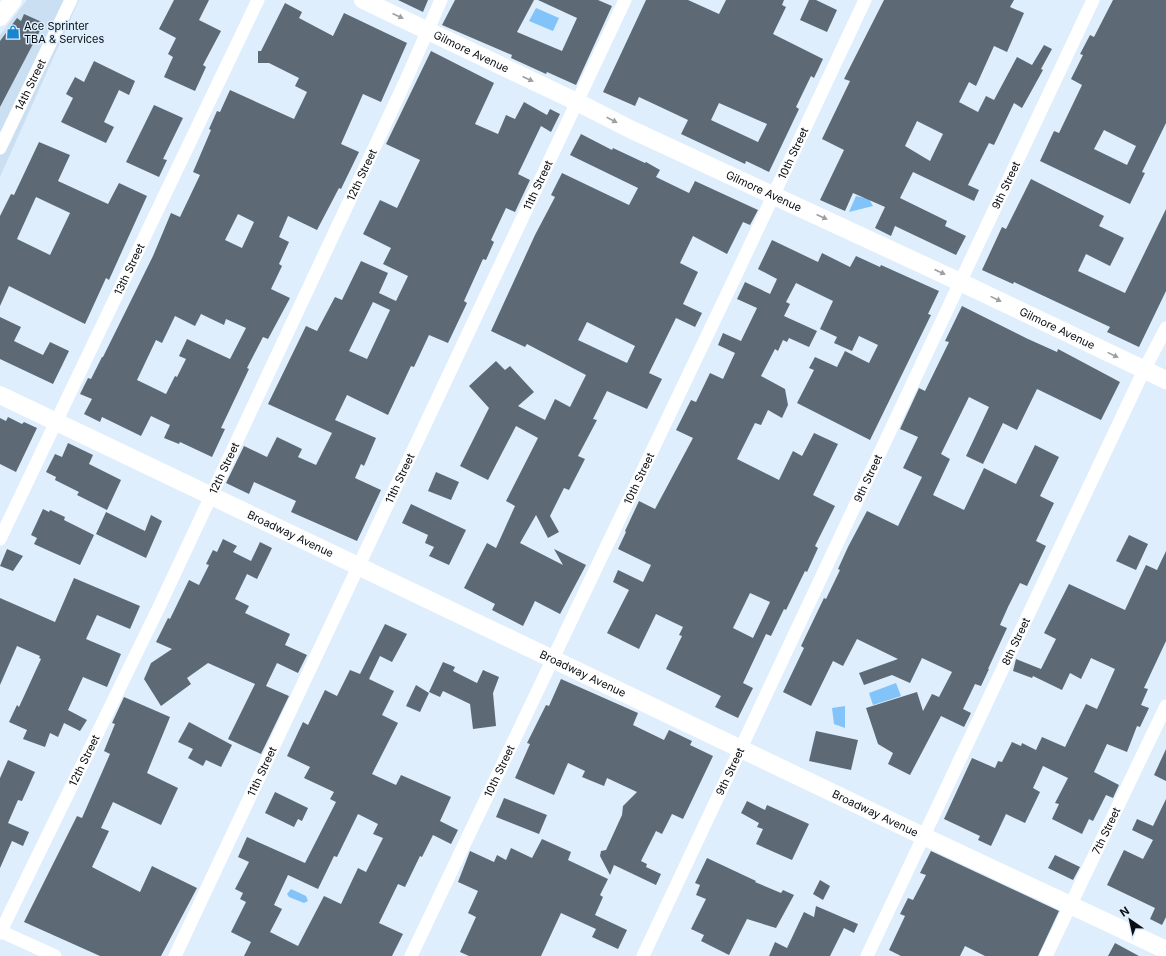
<svg xmlns="http://www.w3.org/2000/svg" width="1166" height="956" font-family="Inter,sans-serif">
<style>
.built{fill:#cae0f2}
.water{fill:#82c3fa}
.building{fill:#5d6a76;fill-rule:evenodd}
.lines{fill:none;stroke-linecap:round;stroke-linejoin:round}
.street{stroke:#fff;stroke-width:13}
.secondary{stroke:#fff;stroke-width:18}
.oneway{fill:#9d9fa1}
.labels{text-anchor:middle;stroke-width:3;stroke-linejoin:round;paint-order:stroke}
.poi-label{font-size:11px;fill:#090e13;stroke:#deeefc;text-anchor:start}
.street-label{font-size:11px;fill:#090e13;stroke:#deeefc}
</style>
<rect width="100%" height="100%" fill="#deeefc"/>
<path class="built" d="M27 0H79L0 177V35Z"/>
<path class="water" d="M536 8 559 18 553 31 529 21Z
M856 196 869 199 873 206 849 212Z
M896 683 901 696 873 705 869 693Z
M845 706V728L834 724 832 708Z
M291 889 306 896 308 901 304 903 289 897 287 894Z"/>
<path class="building" d="M174 0H209L199 20 221 31 203 65 206 67 195 91 164 77 173 57 168 54 176 38 159 29Z
M398 0H428L423 12Z
M455 0H534L517 32 562 51 577 18 538 0H598L612 6 576 85 547 72 546 74 511 58 512 55 442 25Z
M646 0H688L719 14 726 0H784L782 5 786 7 773 34 823 59 814 78 811 76 796 107 799 109 769 172 746 161 745 164 681 134 688 120 639 97 635 106 603 92ZM719 103 767 124 758 142 711 120Z
M809 0H816L837 10 827 32 800 20Z
M884 0H1014L1010 7 1024 13 1007 52 994 46 976 86 969 82 959 102 978 112 986 96 994 100 1017 57 1032 65 1044 45 1052 49 1041 69 1043 70 1022 108 1014 103 994 145 989 143 968 185 979 190 974 201 913 172 900 198 947 221 945 226 966 236 956 255 895 226 891 236 875 228 885 207 853 193 845 211 820 200 844 150 822 139 850 81 844 79ZM917 121 943 134 930 161 905 146Z
M1113 0H1166V123L1142 172 1145 173 1130 204 1040 161 1054 131 1059 133 1082 85 1071 79 1083 55 1080 54 1090 35 1094 37ZM1104 130 1136 146 1127 165 1094 149Z
M285 3 302 12 299 18 333 36 344 13 407 43 381 102 363 94 341 144 359 152 341 189 339 188 317 230 288 216 279 237 289 242 279 264 282 266 271 289 290 298 268 339 263 337 247 368 249 369 221 428 225 429 212 457 180 442 179 444 164 438 170 425 151 416 141 436 102 417 100 422 84 414 92 399 80 394 88 378 91 379 102 357H103L153 256 171 213 180 217 200 175 193 172 211 130 209 129 217 111 220 112 230 90 294 119 307 92 295 86 299 78 269 63H258V51H261ZM238 214 254 222 242 248 225 240ZM201 314 224 325 226 319 246 328 230 359 187 339 179 356 186 359 177 377 175 376 166 394 137 380 156 340 162 343 175 316 195 326Z
M24 14 44 23 0 107V41L17 18 21 21Z
M431 51 494 83 475 124 498 134 506 115 515 119 524 102 547 115 550 109 560 114 551 132 541 126 518 174 530 180 515 212 506 208 491 240 494 242 486 260 483 259 464 301 467 303 448 343 429 335 414 367 411 366 388 415 347 395 335 420 376 438 364 466 361 464 355 478 381 490 357 541 291 512 296 501 254 482 249 494 226 483 244 446 267 457 277 437 302 449 298 457 316 465 332 433 268 404 306 326 317 331 335 297 342 300 361 261 388 273 379 293 396 301 408 276 383 264 391 248 363 234 380 200 397 208 420 160 386 144ZM373 302 390 310 367 359 349 351Z
M94 61 135 81 129 95 119 90 104 122 114 127 106 143 61 122 73 98 66 94 75 77 84 82Z
M154 105 183 118 163 159 167 160 159 177 126 162Z
M581 134 612 150 613 148 645 163 646 162 660 170 656 177 689 193 695 181 758 210 750 225 743 222 727 254 693 236 680 263 698 272 683 304 702 313 695 327 676 318 649 373 662 379 647 409 607 391 593 419 597 420 578 456 585 459 569 490 564 488 550 516 559 532 548 538 536 515 520 543 563 565 554 549 586 565 560 614 535 601 523 626 492 610 495 604 464 588 487 543 496 548 515 506 506 501 538 438 516 426 488 480 460 466 489 408 469 386 496 361 505 370 510 366 534 392 518 406 545 420 555 399 570 407 586 375 527 344 525 347 491 331 535 235 555 197 551 195 562 173 629 205 638 188 570 155ZM587 322 635 346 627 363 578 340Z
M39 142 70 155 58 181 108 204 119 183 147 196 109 280 106 278 85 324 9 286 0 306V216L11 194 14 195ZM36 197 70 213 50 255 17 239Z
M1031 179 1104 216 1099 226 1124 238 1110 266 1086 254 1078 271 1125 293 1166 209V291L1139 347 1107 332 1110 327 1014 282 1013 284 982 270 1002 227 1006 229Z
M772 240 818 262 822 253 850 267 856 256 880 267 881 265 939 291 928 314 931 315 870 440 797 403 814 370 809 368 815 357 837 367 845 351 869 363 878 345 859 336 852 351 834 343 837 337 820 329 833 301 796 283 786 302 790 304 784 316 817 331 809 347 789 338 787 342 783 340 778 351 775 349 761 376 785 389 788 405 782 418 768 410 761 425 755 423 737 459 779 480 793 451 802 456 814 433 838 444 813 495 835 506 815 546 818 548 807 572 805 571 786 610 784 609 771 636 766 634 743 683 753 688 738 718 715 707 721 696 666 669 682 636 679 635 683 627 656 614 639 649 607 633 629 590 613 582 618 570 643 582 651 565 618 549 626 532 625 531 639 501 655 509 693 438 676 430 691 400 696 402 710 373 723 379 735 353 718 345 723 333 741 341 757 308 737 299 745 282 770 294 777 279 758 269ZM750 593 770 602 753 638 733 628Z
M962 306 1028 339 1057 352 1058 349 1120 382 1101 420 1037 389 1017 430 1003 423 983 464 966 456 989 407 969 397 941 454 950 459 933 495 964 510 984 468 1016 484 1035 445 1059 457 1040 496 1054 503 1036 541 1046 546 1027 586 1020 583 1008 607 1000 625 1007 628 988 669H989L981 686 975 684 963 709 971 713 964 727 941 716 910 775 888 764 893 753 878 744 866 708 917 692 923 711 932 694 939 697 952 672 922 658 910 683 892 675 864 685 859 673 898 659 857 639 843 666 833 661 811 706 783 692 804 648 801 646 824 598 826 599 840 570 838 569 848 547 867 511 898 526 922 477 903 468 918 437 900 429 919 388 925 391 949 342 945 341Z
M0 317 21 327 14 341 43 355 50 342 69 351 53 384 0 359Z
M8 417 22 424 24 422 37 428 16 472 0 464V418L6 421Z
M68 443 93 455 89 464 121 480 107 510 77 495 79 492 55 480 56 477 46 472 55 454 62 457Z
M436 472 459 482 451 500 428 491Z
M411 504 466 530 449 565 429 556 434 547 425 543 428 535 402 523Z
M43 509 49 512 50 510 65 517 64 520 94 535 80 565 34 544 37 538 31 535Z
M106 512 145 531 151 515 162 521 146 558 96 534Z
M1129 535 1148 544 1136 570 1116 561Z
M223 539 237 546 233 552 251 561 260 542 272 548 257 579 247 574 235 599 249 606 245 613 290 634 285 645 307 655 298 673 277 663 266 686 289 696 261 754 228 739 255 684 208 663 187 678 191 684 161 706 144 679 151 663 172 649 156 642 168 618 170 619 189 580 199 585 209 565 206 564 213 550 217 552Z
M7 549 23 556 13 571 0 566Z
M1166 551V641L1144 688 1148 689 1141 705 1149 708 1140 727 1137 726 1127 752 1107 744 1094 772 1119 785 1113 798 1106 795 1093 821 1089 819 1082 834 1052 819 1059 804 1055 803 1068 778 1043 766 1033 788 1040 792 1025 823 1006 814 991 846 978 840 980 836 944 819 972 758 995 768 998 761 1002 762 1012 742 1021 746 1022 743 1036 750 1042 737 1065 747 1086 704 1097 709 1115 669 1091 658 1081 679 1070 673 1062 690 1033 676 1032 678 1013 671 1016 659 1041 669 1056 639 1044 633 1069 584 1125 610 1146 565 1157 570Z
M74 578 140 606 130 629 97 615 86 639 121 654 107 687 83 677 68 710 87 720 80 731 64 723 58 737 50 733 45 747 23 739 27 730 9 722 17 705 19 707 41 659 39 658 40 656 17 646 0 685V598L55 622Z
M385 624 407 634 392 662 380 656 369 679 394 691 382 715 398 723 372 774 396 785 401 775 451 797 440 821 458 830 451 844 433 835 422 857 420 856 405 887 398 884 379 923 403 934 392 956H244L251 942 231 932 246 902 240 899 243 893 235 889 249 862 238 857 247 837 305 863 336 802 330 799 334 792 304 778 310 767 287 756 303 722 308 725 325 690 337 696 350 670 360 674ZM358 814 378 824 373 834 383 838 366 872 358 868 341 904 324 896 298 946 270 932 282 909 274 905 288 875 318 889 334 856 337 857Z
M443 662 455 667 453 671 477 683 483 670 499 677 493 693 496 726 473 729 470 704 443 691 440 697 429 692Z
M561 679 638 713 633 725 664 740 669 730 692 741 690 745 713 756 683 819 672 814 662 834 656 831 641 861 647 864 646 867 661 874 656 885 614 865 610 875 600 856 601 851 606 850 622 815 623 806 637 792 607 778 604 786 582 777 585 771 568 763 554 795 515 778 530 744 527 743 546 705 549 706Z
M416 685 429 693 420 712 406 706Z
M124 697 170 717 147 773 178 788 161 825 113 802 101 828 109 831 92 867 140 892 152 866 197 888 161 956H100L24 922 77 816 82 818 110 754 104 751 115 724 112 723Z
M189 722 232 745 221 767 206 760 203 766 188 758 193 749 178 742Z
M816 731 858 740 851 770 809 761Z
M1166 749V781L1154 775Z
M8 760 35 772 22 801 18 800 8 823 29 832 23 846 12 841 0 868V778Z
M275 792 308 808 302 821 298 819 294 827 265 813Z
M504 798 547 815 539 834 496 817Z
M1166 799V917L1162 925 1150 919 1155 908 1107 885 1124 850 1143 859 1153 840 1132 830 1137 819 1153 826Z
M747 801 765 810 767 805 809 824 792 860 756 844 763 829 757 827 759 823 741 813Z
M542 839 571 852 568 860 608 879 600 895 603 897 595 915 627 930 618 949 592 937 596 929 561 913 541 956H469L460 952 476 917 468 913 478 891 458 882 470 851 494 862 497 855 506 860 511 848 532 858Z
M931 851 1059 911 1038 956H985L965 946 960 956H901L889 950 905 916 900 914 908 898 913 900 926 875 920 873Z
M1055 855 1080 867 1073 880 1048 868Z
M707 858 756 881 755 882 781 893 783 890 794 895 776 928 747 919 729 955 701 941 704 935 691 929 706 899 696 895 700 885 695 883Z
M820 880 830 886 823 900 813 894Z
M816 906 858 924 854 933 844 928 830 956H769L775 942 787 948 804 912 814 917Z
M1115 943 1139 956H1108Z"/>
<g class="lines">
<g class="street">
<path id="s1" d="M0 148 71 0"/>
<path id="s2" d="M0 539 258 0"/>
<path d="M0 931 55 956"/>
<path id="s3" d="M0 933 159 607 406 80 441 0"/>
<path id="s4" d="M175 956 625 0"/>
<path id="s5" d="M411 956 736 275 865 0"/>
<path id="s6" d="M643 956 1093 0"/>
<path id="s7" d="M867 956 1144 370 1166 328"/>
<path id="s8" d="M1046 956 1166 706"/>
</g>
<g class="secondary">
<path id="s9" d="M363 0 577 102 632 130 960 282 1166 380"/>
<path d="M0 17 13 0"/>
<path id="s10" d="M0 395 923 836 1166 950"/>
</g>
</g>
<defs><path id="oneway-solid" d="M-6-.8H1V-3.2L6.5 0L1 3.2V.8H-6Z"/></defs>
<g class="oneway">
<use href="#oneway-solid" transform="translate(398 16) rotate(24)"/>
<use href="#oneway-solid" transform="translate(528 79) rotate(25)"/>
<use href="#oneway-solid" transform="translate(612 120) rotate(27)"/>
<use href="#oneway-solid" transform="translate(822 217) rotate(25)"/>
<use href="#oneway-solid" transform="translate(940 272) rotate(25)"/>
<use href="#oneway-solid" transform="translate(996 299) rotate(26)"/>
<use href="#oneway-solid" transform="translate(1113 355) rotate(26)"/>
</g>
<defs>
<g id="shop-bare" transform="scale(1.08)"><path d="M-5-2.5h2.3a2.7 3.5 0 0 1 5.4 0H5L5.5 6h-11ZM-1.5-2.5h3a1.5 2.3 0 0 0-3 0Z" fill="#1886cf" stroke="#deeefc" stroke-width="2.5" paint-order="stroke"/></g>
</defs>
<g fill-rule="evenodd">
<use href="#shop-bare" x="13" y="32"/>
</g>
<g class="labels">
<g class="poi-label">
<text x="24" y="30">Ace Sprinter<tspan x="24" dy="13">TBA &amp; Services</tspan></text>
</g>
<g class="street-label">
<text dy="4" stroke="none"><textPath href="#s9" startOffset="120">Gilmore Avenue</textPath></text>
<text dy="4" stroke="none"><textPath href="#s1" startOffset="70">14th Street</textPath></text>
<text dy="4" stroke="none"><textPath href="#s5" startOffset="889">10th Street</textPath></text>
<text dy="4" stroke="none"><textPath href="#s3" startOffset="840">12th Street</textPath></text>
<text dy="4" stroke="none"><textPath href="#s4" startOffset="852">11th Street</textPath></text>
<text dy="4" stroke="none"><textPath href="#s6" startOffset="852">9th Street</textPath></text>
<text dy="4" stroke="none"><textPath href="#s9" startOffset="444">Gilmore Avenue</textPath></text>
<text dy="4" stroke="none"><textPath href="#s2" startOffset="299">13th Street</textPath></text>
<text dy="4" stroke="none"><textPath href="#s9" startOffset="768">Gilmore Avenue</textPath></text>
<text dy="4" stroke="none"><textPath href="#s3" startOffset="516">12th Street</textPath></text>
<text dy="4" stroke="none"><textPath href="#s4" startOffset="528">11th Street</textPath></text>
<text dy="4" stroke="none"><textPath href="#s6" startOffset="528">9th Street</textPath></text>
<text dy="4" stroke="none"><textPath href="#s5" startOffset="529">10th Street</textPath></text>
<text dy="4" stroke="none"><textPath href="#s10" startOffset="322">Broadway Avenue</textPath></text>
<text dy="4" stroke="none"><textPath href="#s7" startOffset="348">8th Street</textPath></text>
<text dy="4" stroke="none"><textPath href="#s10" startOffset="646">Broadway Avenue</textPath></text>
<text dy="4" stroke="none"><textPath href="#s3" startOffset="192">12th Street</textPath></text>
<text dy="4" stroke="none"><textPath href="#s4" startOffset="204">11th Street</textPath></text>
<text dy="4" stroke="none"><textPath href="#s5" startOffset="205">10th Street</textPath></text>
<text dy="4" stroke="none"><textPath href="#s6" startOffset="204">9th Street</textPath></text>
<text dy="4" stroke="none"><textPath href="#s10" startOffset="970">Broadway Avenue</textPath></text>
<text dy="4" stroke="none"><textPath href="#s8" startOffset="139">7th Street</textPath></text>
</g>
</g>
<g transform="translate(1130 920) rotate(326)" stroke="#deeefc" stroke-width="3" paint-order="stroke">
<path d="M0-3L7 15L0 10L-7 15Z" fill="#090e13"/>
<text y="-6" font-size="11" font-weight="bold" text-anchor="middle" fill="#090e13">N</text>
</g>
</svg>
